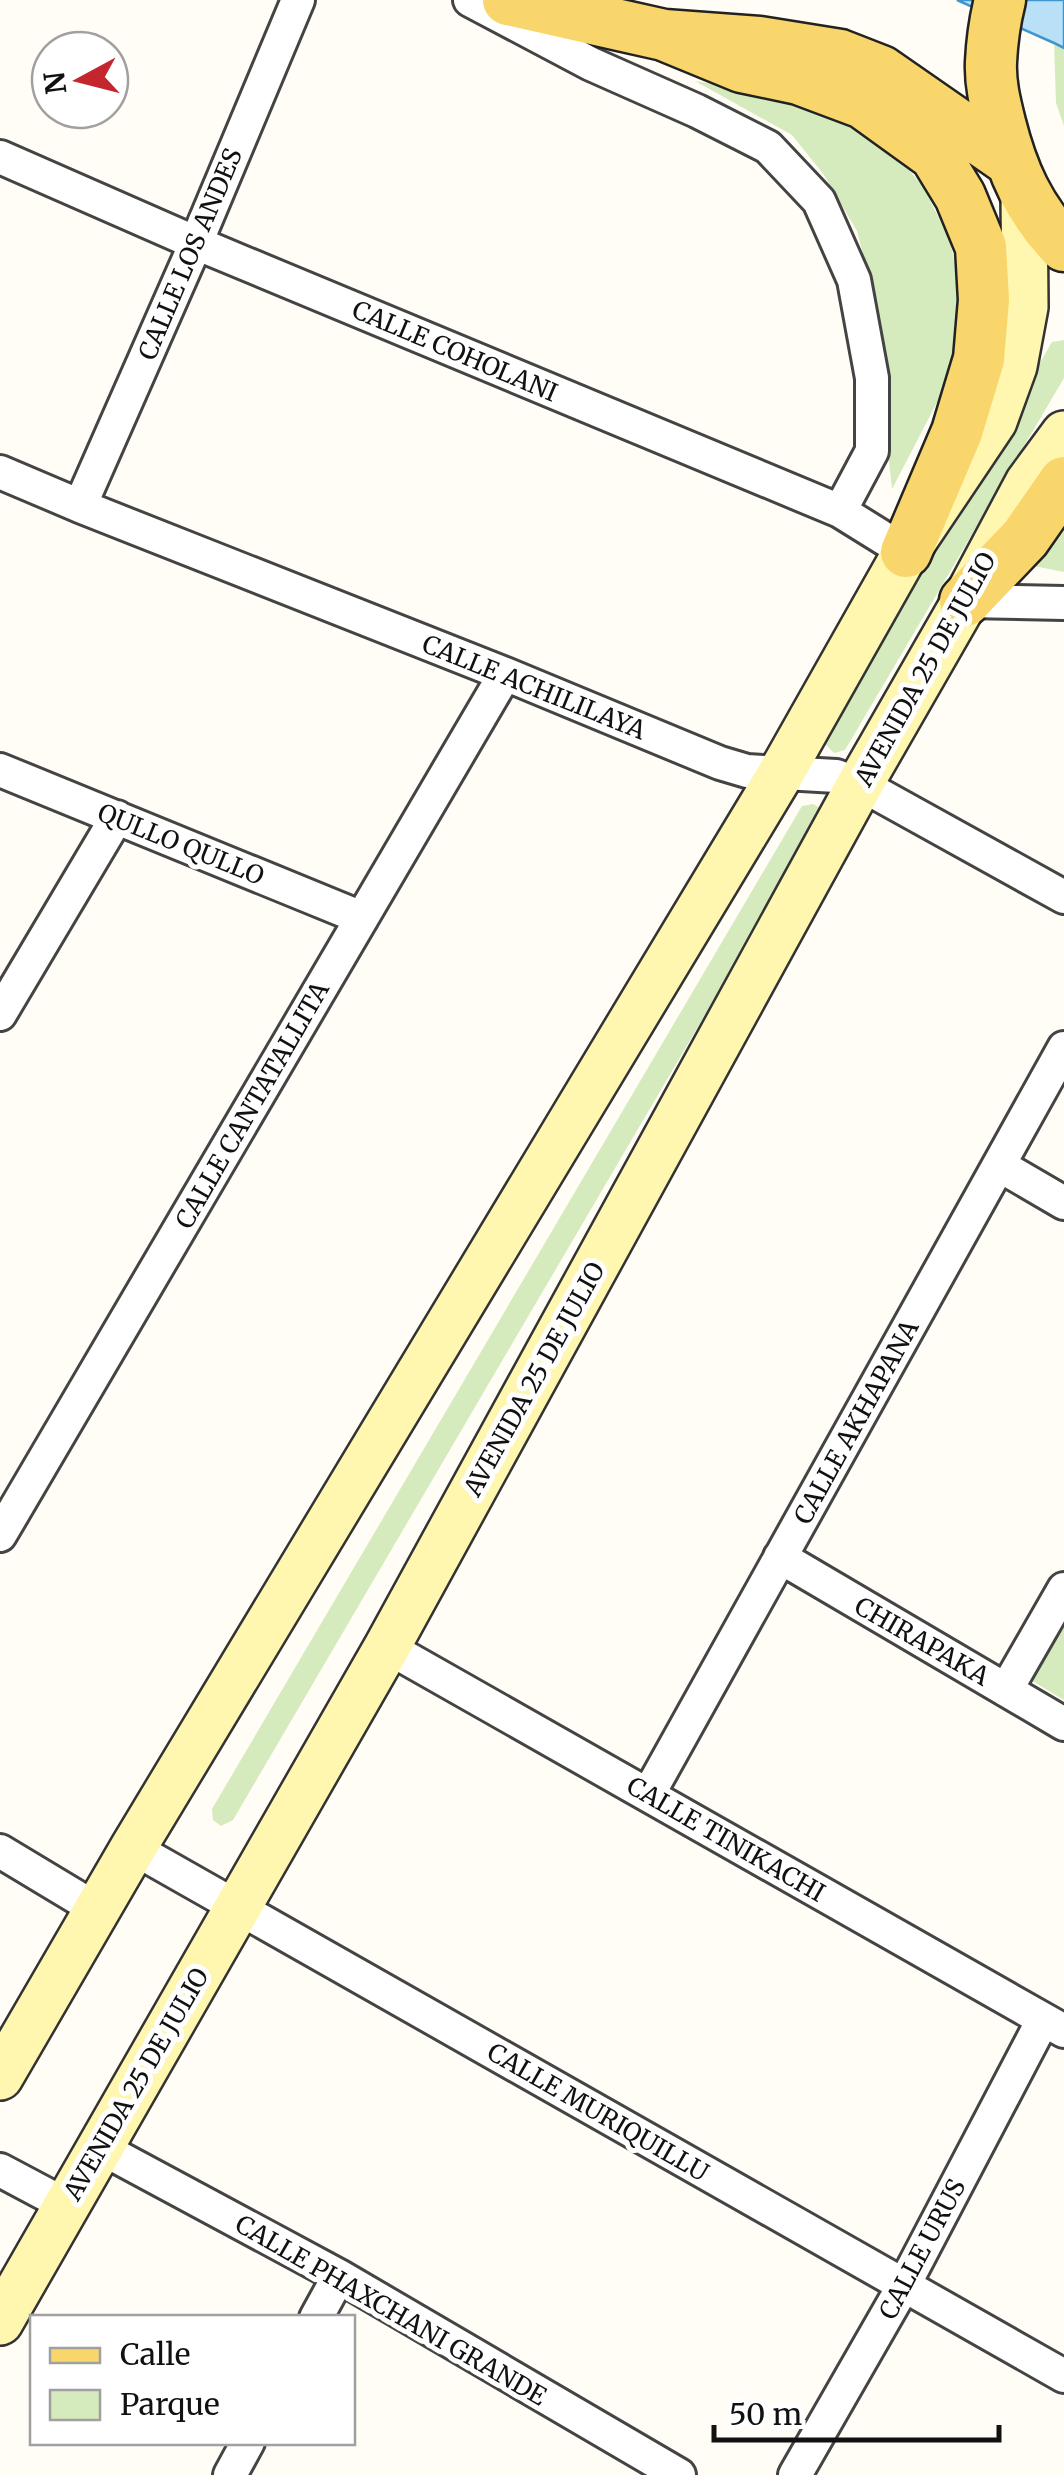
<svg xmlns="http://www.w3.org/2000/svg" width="1064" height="2475" font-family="Merriweather,serif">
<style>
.green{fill:#d5ebbd}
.water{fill:#b9e0f7;stroke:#3f96cf;stroke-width:2.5}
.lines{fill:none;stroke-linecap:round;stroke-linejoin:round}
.street-casing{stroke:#444;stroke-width:38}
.secondary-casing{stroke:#333;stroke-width:50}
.primary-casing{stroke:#222;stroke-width:55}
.street{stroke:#fff;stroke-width:32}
.secondary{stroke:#fff6b0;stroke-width:45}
.primary{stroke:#f9d66b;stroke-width:50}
.labels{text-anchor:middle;stroke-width:10;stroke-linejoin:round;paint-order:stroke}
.street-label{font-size:25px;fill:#111;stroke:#fff}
</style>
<rect width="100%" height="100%" fill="#fffdf5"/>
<path class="green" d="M1054 43 1064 49V126L1056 103Z
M695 81 785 96 849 118 892 149 924 188 950 241 962 298 960 358 892 489 870 281 857 231 824 175 792 135Z
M1064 340V378L845 750 834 753 824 743 823 734 1052 342Z
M1064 496V572L1024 564Z
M813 804 820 808 822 815 233 1820 221 1826 213 1820 212 1809 802 806Z
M1064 1618V1700L1029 1679Z"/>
<path class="water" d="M957 0H1064V48L1054 43Z"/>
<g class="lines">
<g class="street-casing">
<path id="street" d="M470 0 591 64 697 111 768 147 819 201 854 280 872 378V451L840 511
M0 157 196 243 840 511 906 552
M0 472 80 506 505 674 720 763 747 771 836 776 860 784 1064 897
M80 506 196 243 298 0
M965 601 1064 603
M0 770 362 918
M0 1014 117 817
M999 1165 1064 1203
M0 1535 505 674
M780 1557 1064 1724
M387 1647 1064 2031
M1006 1690 1064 1589
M648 1795 1064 1048
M133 1848 1064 2376
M0 1851 98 1910
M101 2148 339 2276 679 2475
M0 2170 66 2205
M316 2318 339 2276
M230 2475 248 2442
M795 2475 904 2285 1043 2020"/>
</g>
<g class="secondary-casing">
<path id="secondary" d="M0 2077 133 1848 780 775 906 552 994 421 1014 366 1025 307 1024 192
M0 2322 387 1647 860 784 965 601 1028 483 1064 434"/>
</g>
<g class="primary-casing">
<path id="primary" d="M508 0 664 35 759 42 840 55 881 71 1009 160
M1000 0C995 20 992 41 991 62 990 83 995 103 1000 123 1012 171 1029 210 1064 246
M664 35 742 67 799 79 863 103 935 155 960 196 981 247 984 300 979 359 957 432 906 552
M965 601 1025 538 1064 482"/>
</g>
<use href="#street" class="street"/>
<use href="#secondary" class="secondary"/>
<use href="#primary" class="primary"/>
</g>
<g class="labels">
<g class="street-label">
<text transform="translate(190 254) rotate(-67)" y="9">CALLE LOS ANDES</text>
<text transform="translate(455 351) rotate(23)" y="9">CALLE COHOLANI</text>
<text transform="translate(925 669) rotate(-61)" y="9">AVENIDA 25 DE JULIO</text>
<text transform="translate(534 687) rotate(22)" y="9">CALLE ACHILILAYA</text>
<text transform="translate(181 844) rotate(22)" y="9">QULLO QULLO</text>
<text transform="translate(252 1105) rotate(-60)" y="9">CALLE CANTATALLITA</text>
<text transform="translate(534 1379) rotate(-61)" y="9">AVENIDA 25 DE JULIO</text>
<text transform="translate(856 1422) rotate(-61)" y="9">CALLE AKHAPANA</text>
<text transform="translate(922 1641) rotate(30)" y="9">CHIRAPAKA</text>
<text transform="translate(726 1839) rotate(30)" y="9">CALLE TINIKACHI</text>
<text transform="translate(136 2084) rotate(-60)" y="9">AVENIDA 25 DE JULIO</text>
<text transform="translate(598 2112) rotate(30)" y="9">CALLE MURIQUILLU</text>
<text transform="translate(922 2249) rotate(-62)" y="9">CALLE URUS</text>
<text transform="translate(391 2310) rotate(30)" y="9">CALLE PHAXCHANI GRANDE</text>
</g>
</g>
<rect x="30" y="2315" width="325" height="130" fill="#ffffff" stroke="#a0a0a0" stroke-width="2.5"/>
<rect x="50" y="2348" width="50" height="15" fill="#f9d66b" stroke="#a0a0a0" stroke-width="2.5"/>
<text x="120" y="2365" font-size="30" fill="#111111">Calle</text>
<rect x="50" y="2390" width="50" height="30" fill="#d5ebbd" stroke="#a0a0a0" stroke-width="2.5"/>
<text x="120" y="2415" font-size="30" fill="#111111">Parque</text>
<g transform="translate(80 80) rotate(263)"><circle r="48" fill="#ffffff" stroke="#a0a0a0" stroke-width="2.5"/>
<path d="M0-8L18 38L0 25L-18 38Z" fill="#c4262e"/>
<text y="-15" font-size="28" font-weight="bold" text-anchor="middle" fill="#111111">N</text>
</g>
<path d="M714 2425v15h285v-15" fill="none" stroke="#111111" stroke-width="5"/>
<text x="729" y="2425" font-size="30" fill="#111111" stroke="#ffffff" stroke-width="8" paint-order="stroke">50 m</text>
</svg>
